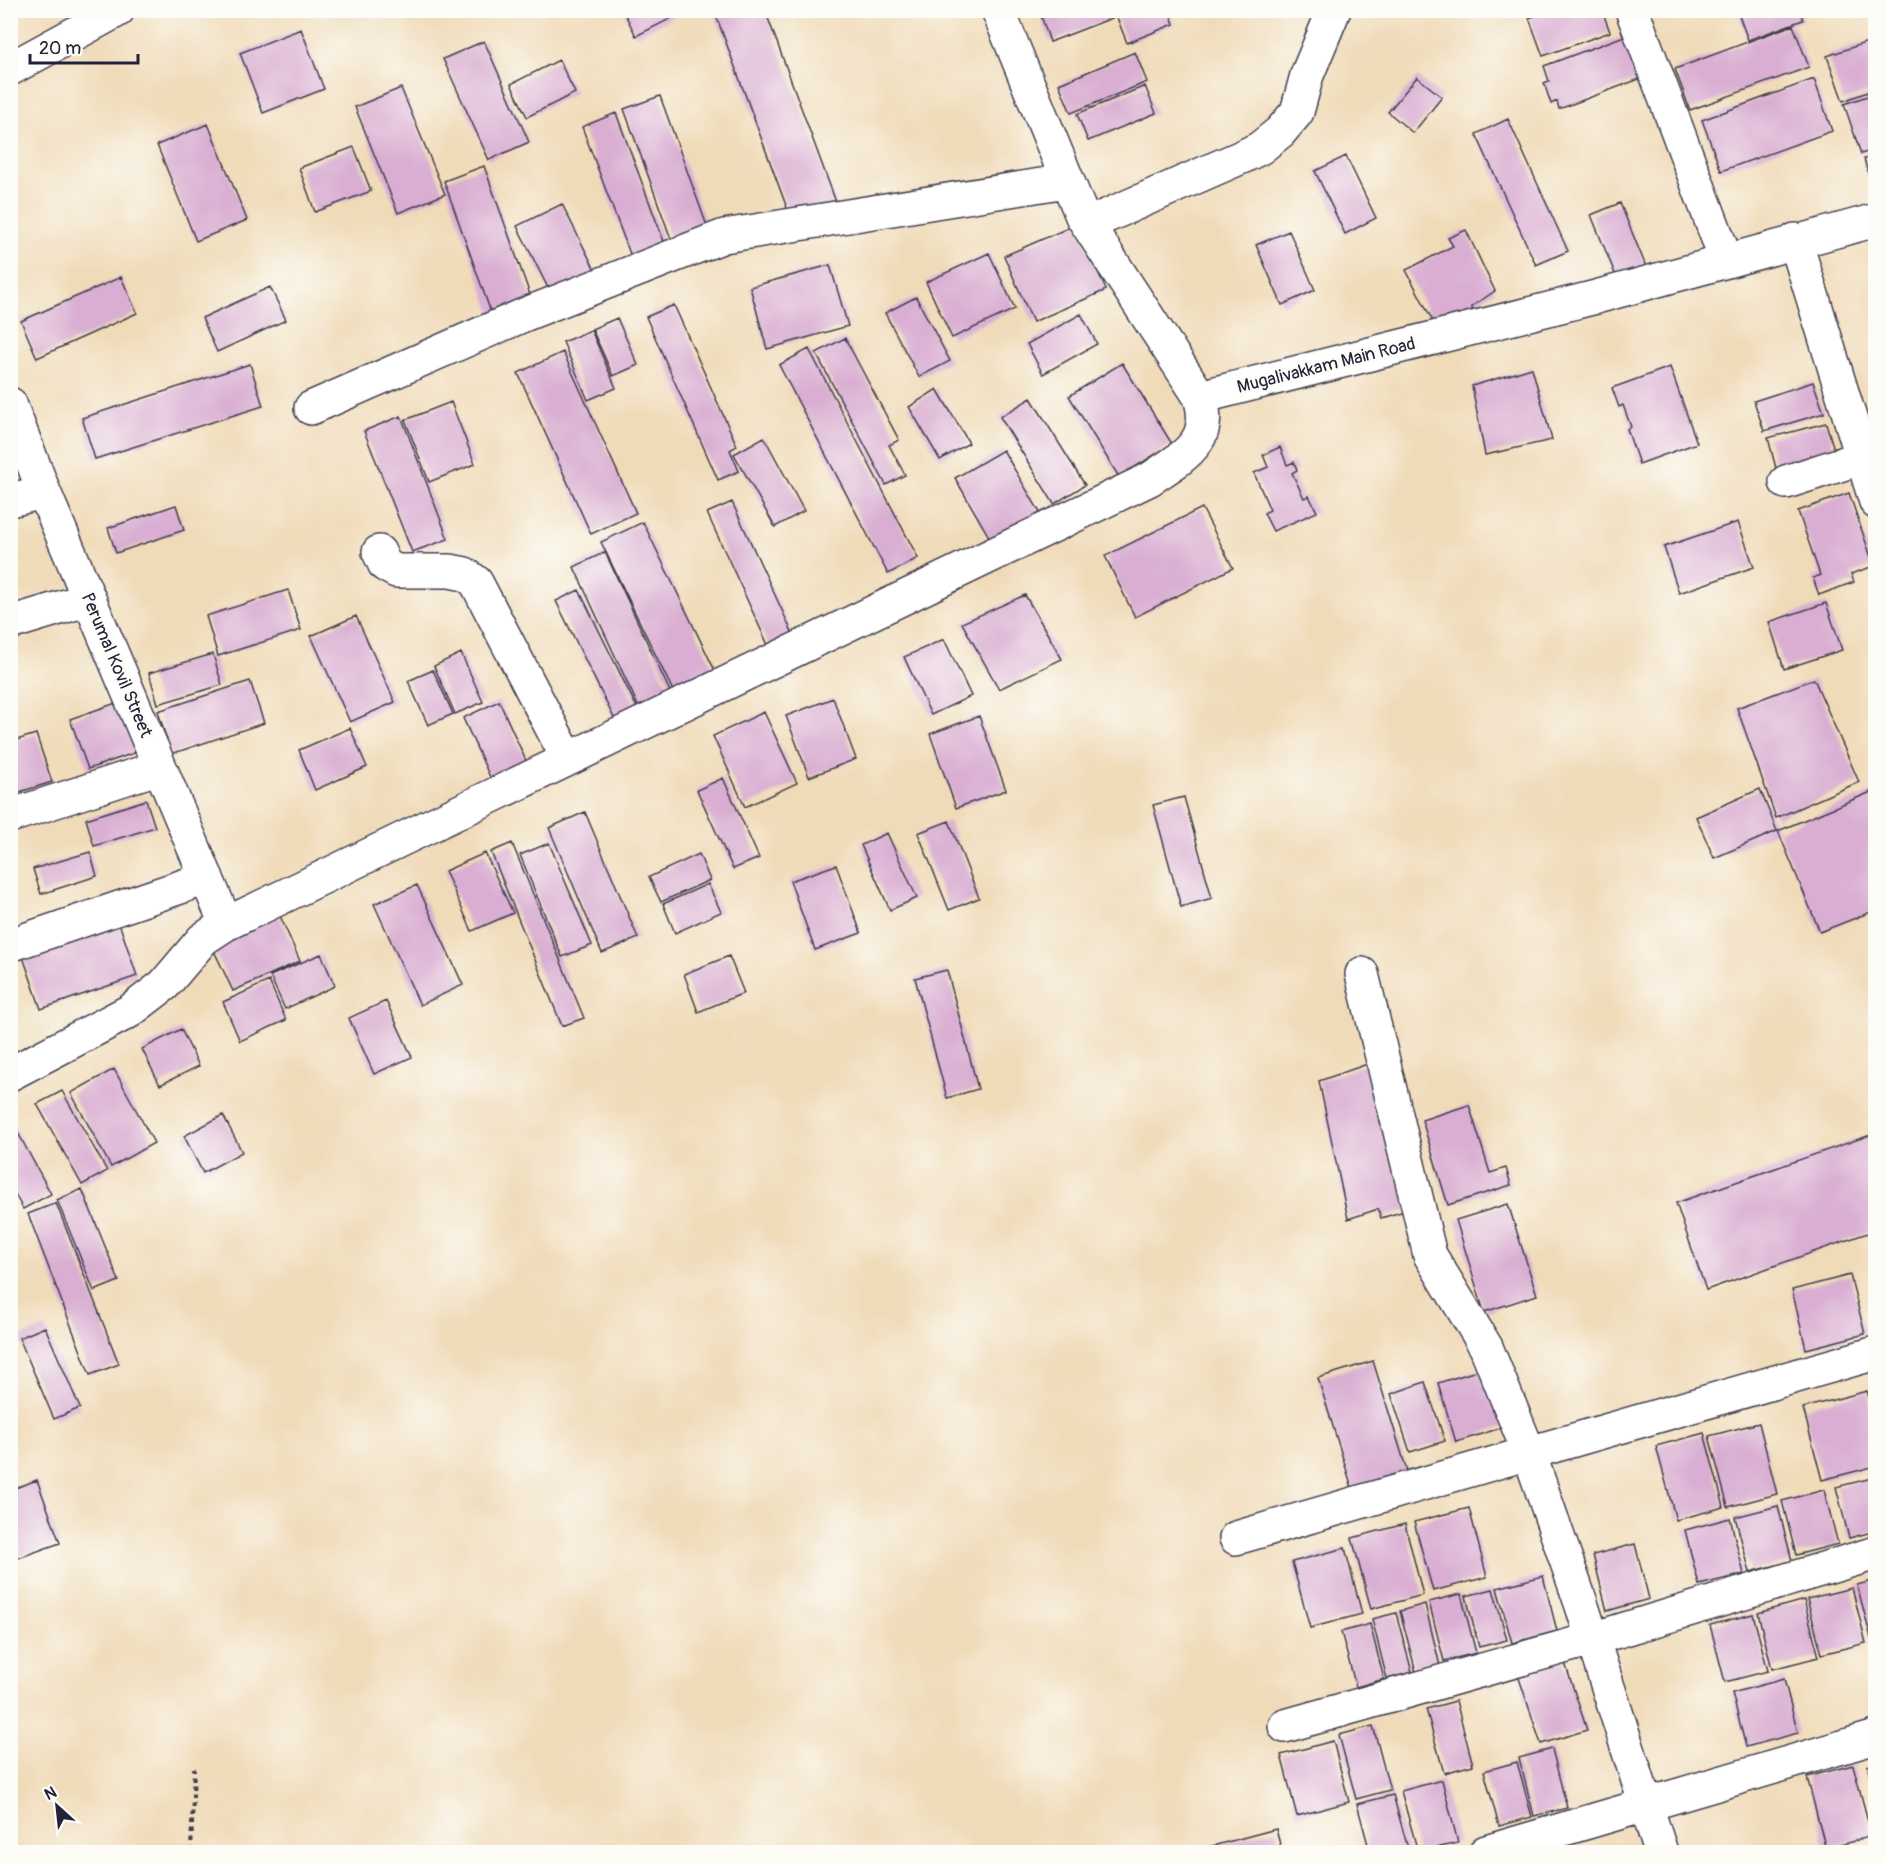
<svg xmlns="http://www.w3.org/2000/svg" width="1886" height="1863" font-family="Pangolin,sans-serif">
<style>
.building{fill:#d9aed2}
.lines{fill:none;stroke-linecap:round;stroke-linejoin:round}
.street-casing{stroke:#413e4e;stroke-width:36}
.secondary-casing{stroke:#413e4e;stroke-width:36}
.path{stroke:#413e4e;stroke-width:4;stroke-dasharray:4.5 4.5;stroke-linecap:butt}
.street{stroke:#fff;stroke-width:33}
.secondary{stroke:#fff;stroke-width:33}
.labels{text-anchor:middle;stroke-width:6;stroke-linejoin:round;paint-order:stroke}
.street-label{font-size:18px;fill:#22223b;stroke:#fdfcf7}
</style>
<rect width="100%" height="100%" fill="#fdfcf7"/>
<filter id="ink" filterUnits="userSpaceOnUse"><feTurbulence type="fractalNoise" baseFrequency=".0167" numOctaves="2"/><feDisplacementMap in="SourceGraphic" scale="12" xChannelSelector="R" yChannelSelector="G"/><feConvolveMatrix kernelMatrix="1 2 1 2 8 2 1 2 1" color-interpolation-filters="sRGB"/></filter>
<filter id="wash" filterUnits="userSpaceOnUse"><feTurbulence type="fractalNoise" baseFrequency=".008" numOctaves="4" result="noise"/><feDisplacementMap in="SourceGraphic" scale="24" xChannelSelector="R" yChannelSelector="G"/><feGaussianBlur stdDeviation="1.35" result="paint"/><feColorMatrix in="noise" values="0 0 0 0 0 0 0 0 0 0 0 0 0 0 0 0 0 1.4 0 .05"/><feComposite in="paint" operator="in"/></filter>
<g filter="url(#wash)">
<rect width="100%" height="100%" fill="#f0dbb9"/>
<g id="blocks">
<path class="building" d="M623 10H676L678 15 636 36Z
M714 10H765L836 202 791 219Z
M1039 10H1109L1112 18 1050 42Z
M1114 10H1169L1174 24 1127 43Z
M1550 10H1602L1610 32 1543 56 1529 18Z
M1737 10H1800L1803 20 1748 40Z
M1793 25 1809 67 1690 110 1675 69Z
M301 29 324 89 263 113 240 53Z
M1627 35 1642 78 1559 109 1557 101 1551 104 1544 83 1549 81 1544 66Z
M1876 39V89L1843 101 1827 56Z
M484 41 529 142 489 160 443 59Z
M1135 52 1147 82 1071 113 1059 84Z
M559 60 575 93 527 117 511 84Z
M1417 77 1442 97 1413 133 1388 112Z
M1814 79 1832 131 1721 171 1702 120Z
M1145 86 1156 113 1088 141 1077 114Z
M401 88 445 194 398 213 355 107Z
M1876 93V149L1861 154 1844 104Z
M660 96 711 237 675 250 624 109Z
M616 113 669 255 635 267 582 127Z
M1508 119 1568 251 1536 265 1476 134Z
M208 124 247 220 196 241 157 145Z
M354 147 371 191 315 212 299 168Z
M1346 156 1376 218 1345 234 1315 171Z
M1876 157V198H1875L1864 159Z
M484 166 533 303 493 318 444 181Z
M1620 203 1647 269 1618 281 1591 215Z
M562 204 599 278 554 300 517 226Z
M1077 224 1106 290 1033 322 1004 256Z
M1466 230 1495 291 1471 307 1474 313 1463 319 1461 314 1436 327 1406 270 1453 246 1448 238Z
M1289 231 1315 290 1282 305 1256 245Z
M989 253 1015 309 952 338 926 282Z
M830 265 848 326 767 349 750 287Z
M121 277 137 313 37 358 21 321Z
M270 287 286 320 217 352 202 318Z
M916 297 950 361 919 377 885 313Z
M674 305 737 446 730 450 739 471 718 480 646 317Z
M1081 314 1097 344 1043 374 1027 344Z
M617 318 638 365 613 376 592 329Z
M591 330 616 388 588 400 563 342Z
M845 338 899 440 889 445 905 475 886 485 816 353Z
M809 349 918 558 888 574 779 365Z
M563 352 636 513 591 534 518 373Z
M1122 363 1172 444 1119 477 1069 396Z
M250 364 263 406 95 459 82 418Z
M1670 367 1697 443 1639 464 1627 429 1631 427 1623 405 1619 407 1612 388Z
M1532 368 1552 440 1485 455 1472 386Z
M1813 382 1824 413 1764 431 1754 401Z
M937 389 969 443 940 460 909 407Z
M1031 398 1085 485 1054 504 1000 417Z
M451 402 475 464 429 482 405 420Z
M401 416 448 539 412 552 364 431Z
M1826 423 1836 456 1777 472 1768 438Z
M764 437 804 511 775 527 734 454Z
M1280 447 1287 465 1294 462 1297 470 1292 473 1304 498 1309 496 1317 512 1273 531 1264 513 1270 510 1254 473 1268 467 1263 455Z
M1003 450 1045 521 996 549 955 478Z
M1849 493 1874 566 1851 574 1854 582 1819 595 1813 578 1820 575 1798 511Z
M732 502 799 647 774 658 707 513Z
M176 505 184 530 116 553 108 528Z
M1202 508 1233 568 1135 617 1105 556Z
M643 522 718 677 676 697 601 542Z
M1738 522 1754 567 1679 593 1664 547Z
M605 552 673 698 641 712 574 567Z
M288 590 301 630 218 656 206 616Z
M579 590 639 712 616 722 556 601Z
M1025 595 1062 659 999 689 962 623Z
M1826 603 1842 650 1784 669 1769 622Z
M356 616 395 702 350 722 311 636Z
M944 639 971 696 931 715 904 657Z
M461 653 483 702 455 714 434 666Z
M213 654 222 685 158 704 149 673Z
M433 670 453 714 428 725 408 681Z
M1814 679 1859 782 1776 818 1737 708Z
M250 681 264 723 171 754 158 711Z
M833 698 856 759 809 777 786 716Z
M499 701 532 774 496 790 463 718Z
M119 702 137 752 88 769 70 719Z
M764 712 797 783 745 807 713 736Z
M979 716 1006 790 956 808 930 734Z
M350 728 367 767 315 790 299 750Z
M36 734 52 782 10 795V742Z
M723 778 759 858 733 869 697 790Z
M1760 789 1777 831 1714 858 1696 817Z
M1876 790V910L1820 932 1778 831Z
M1184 797 1212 898 1181 907 1153 805Z
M146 800 155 827 94 846 86 819Z
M585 812 638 938 602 953 549 828Z
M949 821 979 898 949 910 918 833Z
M887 833 917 898 890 910 861 845Z
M512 843 584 1018 562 1026 491 852Z
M549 843 592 945 562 957 520 855Z
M90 852 97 876 41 894 33 869Z
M485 853 513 913 472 931 445 871Z
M699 854 710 880 661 902 649 877Z
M836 865 861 933 815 950 790 881Z
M708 884 721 912 675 933 663 904Z
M417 885 463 985 420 1005 374 904Z
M277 909 300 961 233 991 209 940Z
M118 920 137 976 41 1009 22 954Z
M321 954 335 986 285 1009 270 976Z
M729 956 744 993 698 1012 684 974Z
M947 970 978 1089 947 1098 915 978Z
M269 981 286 1020 240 1041 223 1002Z
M386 1001 412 1057 374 1074 349 1018Z
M181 1029 199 1066 160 1085 142 1049Z
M1373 1062 1411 1209 1381 1218 1378 1209 1348 1219 1319 1081Z
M114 1069 154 1143 111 1167 71 1093Z
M62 1091 107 1171 82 1185 37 1104Z
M1469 1105 1490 1173 1506 1168 1511 1185 1448 1205 1422 1120Z
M223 1115 242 1152 203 1173 184 1136Z
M10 1118 51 1194 23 1209 10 1185Z
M1876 1133V1230L1706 1290 1676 1203Z
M82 1189 119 1281 94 1291 57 1200Z
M56 1203 119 1364 90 1375 28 1214Z
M1508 1204 1537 1295 1484 1312 1456 1220Z
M1850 1275 1865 1334 1806 1349 1792 1290Z
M45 1327 80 1408 54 1419 19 1338Z
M1373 1361 1408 1474 1353 1491 1318 1378Z
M1486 1368 1504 1427 1456 1442 1438 1383Z
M1425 1382 1445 1441 1410 1452 1391 1394Z
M1867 1391 1876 1422V1466L1822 1480 1803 1408Z
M1759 1423 1777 1494 1728 1507 1709 1436Z
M1704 1433 1724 1507 1676 1520 1656 1446Z
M1876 1477V1531L1849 1538 1836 1487Z
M37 1480 60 1543 10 1561V1490Z
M1824 1490 1838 1544 1796 1555 1782 1501Z
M1778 1506 1792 1561 1750 1572 1735 1517Z
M1469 1508 1487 1577 1433 1591 1414 1522Z
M1730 1518 1744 1574 1699 1585 1685 1530Z
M1405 1524 1423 1595 1371 1609 1352 1538Z
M1635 1544 1649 1599 1607 1611 1593 1555Z
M1345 1548 1362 1614 1310 1628 1292 1562Z
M1543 1576 1557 1631 1512 1643 1497 1588Z
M1876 1580V1653H1875L1857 1585Z
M1852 1588 1866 1643 1822 1654 1807 1599Z
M1493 1589 1507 1640 1479 1647 1466 1596Z
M1461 1594 1476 1653 1444 1661 1429 1602Z
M1804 1600 1819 1657 1772 1669 1758 1613Z
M1425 1604 1440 1666 1416 1672 1400 1611Z
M1396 1613 1412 1672 1387 1679 1372 1619Z
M1753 1614 1768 1671 1725 1682 1710 1625Z
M1370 1624 1384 1679 1356 1687 1341 1632Z
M1564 1660 1587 1730 1541 1744 1518 1675Z
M1784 1679 1798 1733 1746 1747 1732 1693Z
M1456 1701 1473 1765 1444 1773 1426 1709Z
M1373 1726 1390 1790 1356 1799 1339 1735Z
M1333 1741 1349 1802 1297 1816 1281 1755Z
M1552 1749 1567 1808 1534 1816 1519 1758Z
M1517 1762 1532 1817 1499 1826 1484 1771Z
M1876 1763V1788L1875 1789 1867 1766Z
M1853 1765 1872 1836 1826 1849 1807 1777Z
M1442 1780 1458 1843 1418 1852 1401 1791Z
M1393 1795 1409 1852H1370L1357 1804Z
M1276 1829 1282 1852H1190Z"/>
</g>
</g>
<g filter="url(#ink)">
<use href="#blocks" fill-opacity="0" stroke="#413e4e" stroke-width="1.5"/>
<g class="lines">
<g class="street-casing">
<path id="street" d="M998 10 1082 216 1200 397 1596 297 1876 220
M1632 10 1726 260
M1088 224 1244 156 1260 148 1280 132 1297 112 1307 75 1334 10
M1795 240 1876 502
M10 404 44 492 226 924
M311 408 526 314 724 236 1066 181
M1786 482 1876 453
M10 500 44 492
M379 552 385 565 396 571H450L465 574 476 582 568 759
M10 623 89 599
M10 816 160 767
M10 945 207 878
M10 1074 130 1011 164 985 203 939 226 924 1150 479C1182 457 1215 442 1200 397
M1236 1538 1529 1453 1486 1347 1430 1255 1362 974
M1285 1726 1592 1639 1876 1553
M1486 1852 1876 1737
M1661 1852 1581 1603 1529 1453 1876 1353"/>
</g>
<g class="secondary-casing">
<path id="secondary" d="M10 69 118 10"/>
</g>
<path class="path" d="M191 1852 194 1768"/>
<use href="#street" class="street"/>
<use href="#secondary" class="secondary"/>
</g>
</g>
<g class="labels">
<g class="street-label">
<text transform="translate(1326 365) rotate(-14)" y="6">Mugalivakkam Main Road</text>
<text transform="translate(117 665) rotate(67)" y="6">Perumal Kovil Street</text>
</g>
</g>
<rect width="1886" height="1863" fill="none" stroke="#fdfcf7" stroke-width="36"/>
<g transform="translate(57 1806) rotate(333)" stroke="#fdfcf7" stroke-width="4.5" paint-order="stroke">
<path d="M0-4.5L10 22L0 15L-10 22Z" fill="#22223b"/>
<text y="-9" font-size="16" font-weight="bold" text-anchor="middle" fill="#22223b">N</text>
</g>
<path d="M30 54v9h108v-9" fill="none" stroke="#22223b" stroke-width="3"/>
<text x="39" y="54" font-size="18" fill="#22223b" stroke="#fdfcf7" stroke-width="4.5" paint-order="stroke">20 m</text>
</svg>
